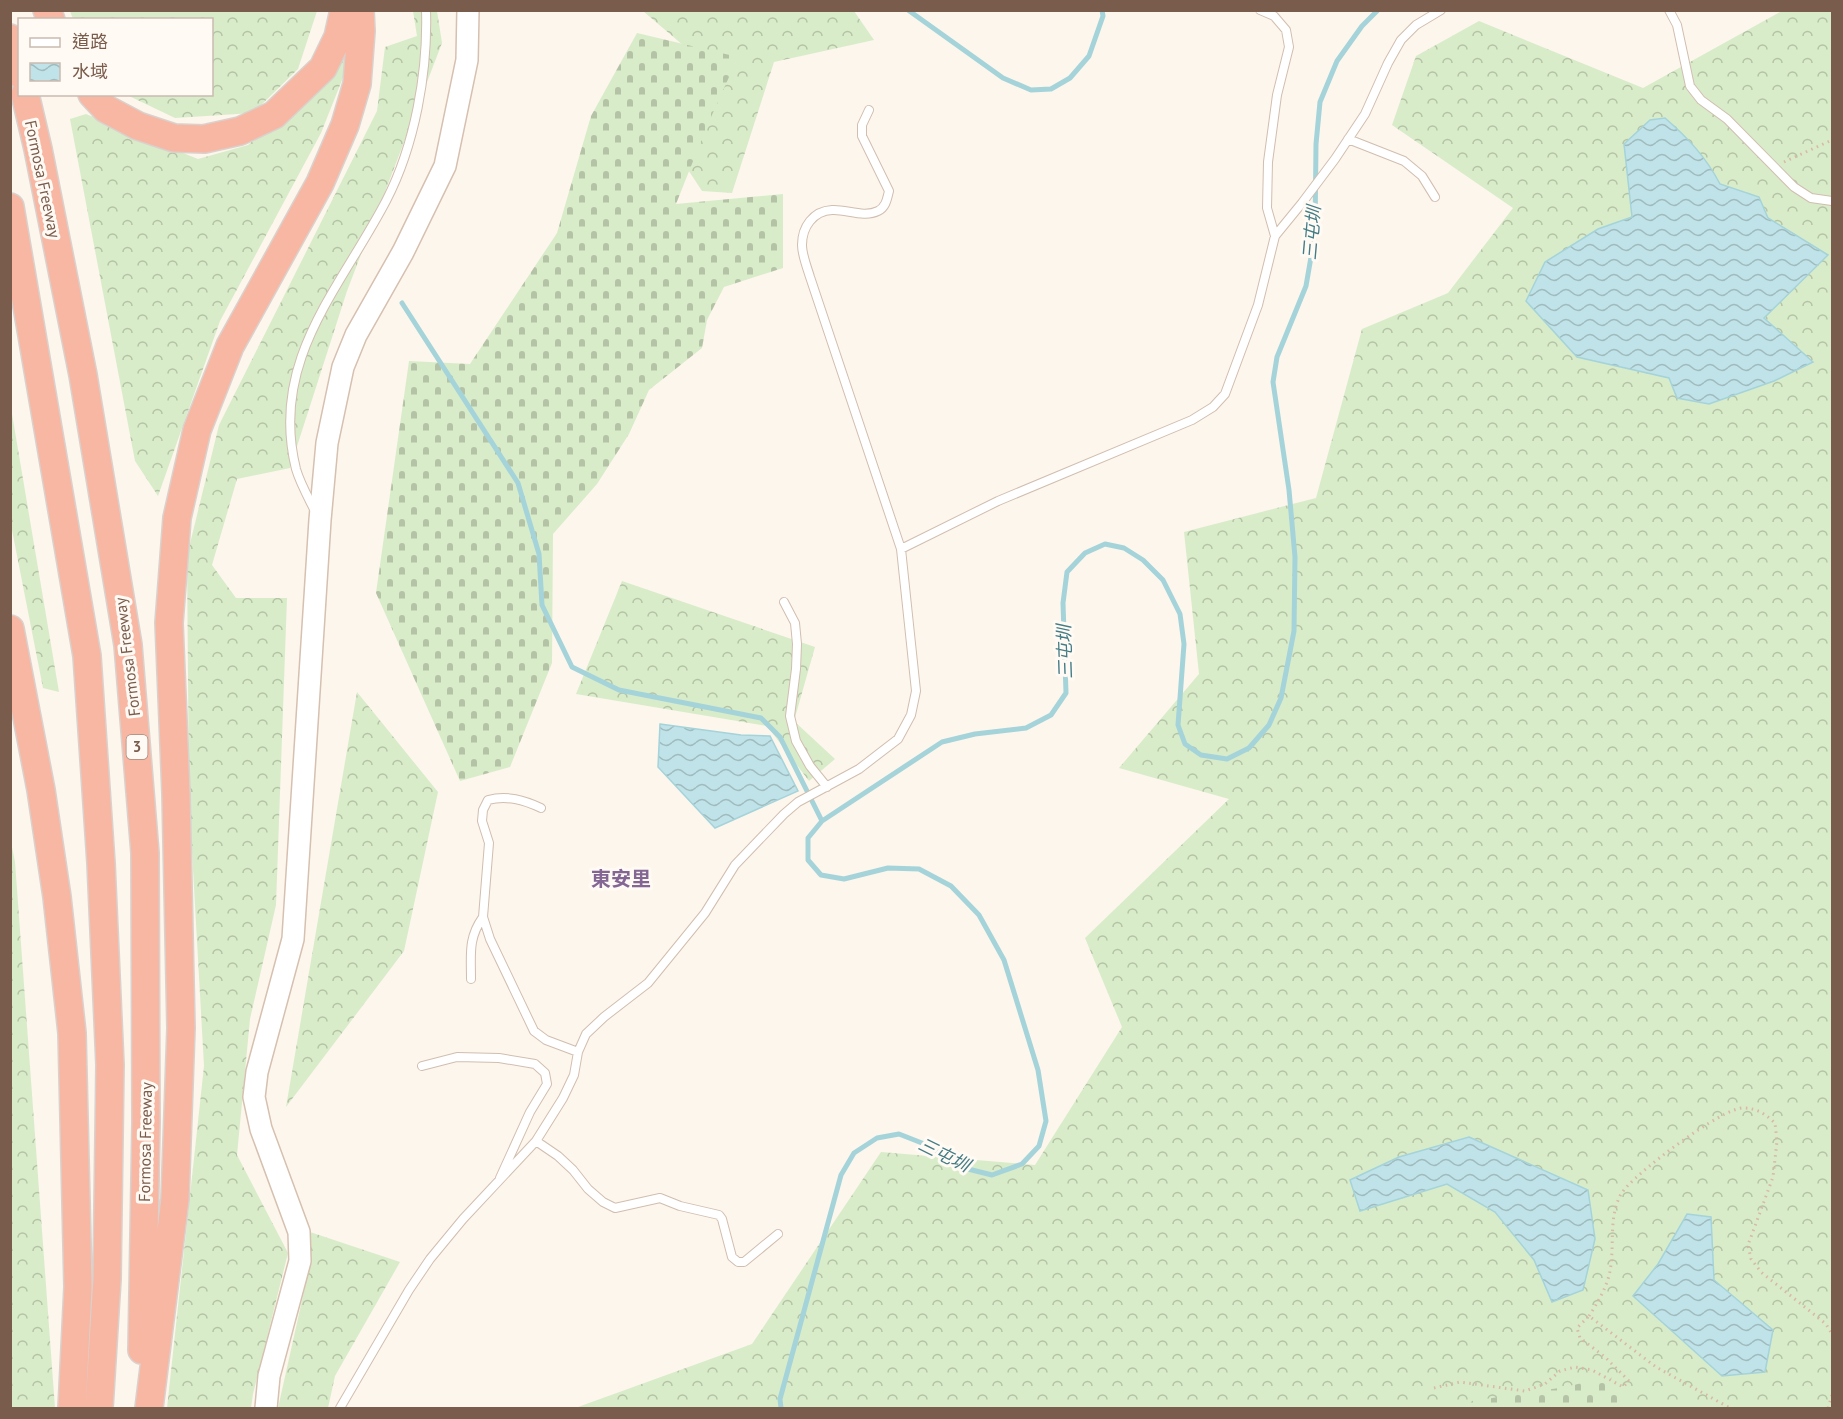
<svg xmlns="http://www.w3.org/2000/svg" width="1843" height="1419" font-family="'PT Sans','Noto Sans TC',sans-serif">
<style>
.forest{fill:url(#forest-crowns)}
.cemetery{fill:url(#cemetery-stones)}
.water{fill:url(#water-waves);stroke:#a5d3da;stroke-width:1.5}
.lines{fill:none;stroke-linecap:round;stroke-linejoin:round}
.stream{stroke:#a5d3da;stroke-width:5}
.lane-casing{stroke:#d1beb0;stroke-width:10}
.secondary-casing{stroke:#d6c0b0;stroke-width:24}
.highway-casing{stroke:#dad1cd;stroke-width:30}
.path{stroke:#d9b8a5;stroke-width:3;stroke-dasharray:1.5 4.5;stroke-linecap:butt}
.lane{stroke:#fff;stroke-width:8}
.secondary{stroke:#fff;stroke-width:21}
.highway{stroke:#f7b7a3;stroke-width:27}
.labels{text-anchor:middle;stroke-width:6;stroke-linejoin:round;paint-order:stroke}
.shield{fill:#fffaf3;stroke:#a28b7f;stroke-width:1.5}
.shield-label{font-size:15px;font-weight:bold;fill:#7a5c4d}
.street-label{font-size:16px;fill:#7a5c4d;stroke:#fffaf3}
.water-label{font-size:18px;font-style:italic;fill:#437c86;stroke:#fffaf3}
.quarter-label{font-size:20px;font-weight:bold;fill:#846695;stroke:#fffaf3}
</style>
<defs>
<pattern id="forest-crowns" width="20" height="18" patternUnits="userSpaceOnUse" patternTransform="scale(1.5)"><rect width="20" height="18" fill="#d8ecc9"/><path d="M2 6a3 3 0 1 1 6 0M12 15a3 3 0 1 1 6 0" fill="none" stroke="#b4c2a5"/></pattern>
<pattern id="cemetery-stones" width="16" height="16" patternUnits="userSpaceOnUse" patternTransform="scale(1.5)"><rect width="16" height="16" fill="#d8ecc9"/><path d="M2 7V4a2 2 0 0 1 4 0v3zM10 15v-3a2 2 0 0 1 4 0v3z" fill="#b4c2a5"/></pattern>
<pattern id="water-waves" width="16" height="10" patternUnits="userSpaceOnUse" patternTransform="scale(1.5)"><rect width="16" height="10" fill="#bfe3e8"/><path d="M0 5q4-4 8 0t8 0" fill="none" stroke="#a0bbbe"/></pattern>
</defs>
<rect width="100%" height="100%" fill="#fdf6ec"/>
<path class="forest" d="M70 11H317L298 69 253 113 175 118 127 95 212 94V20L73 19Z
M413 11H437L442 43 347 291 290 468 237 479 212 565 236 598H287L276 905 250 1019 237 1155 288 1253 253 1394 251 1408H167L204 1066 189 798 187 556 219 425 377 111 385 47 417 36Z
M643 11H854L874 40 774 62 732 193 702 191 660 127 712 70Z
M1782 11H1832V1408H579L578 1407 752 1344 881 1152 1035 1165 1122 1027 1085 938 1229 799 1119 768 1199 674 1184 532 1316 498 1362 329 1448 293 1513 208 1392 125 1416 56 1479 21 1643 88Z
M346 55V70L321 133 220 321 158 496 135 461 70 119 86 114 198 159 248 145 333 71Z
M11 408 59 692 43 688 11 525Z
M622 581 815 647 794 721 835 759 809 781 767 726 576 694Z
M357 692 438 792 404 951 286 1107Z
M10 837 15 862 55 1408H11Z
M310 1232 400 1262 335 1376 328 1408H278L311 1260Z"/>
<path class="cemetery" d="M637 33 738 57 707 126 676 204 783 194V268L724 287 707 320 702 348 649 390 629 434 597 484 553 534 552 663 510 767 460 781 376 593 409 361 470 364 557 233 591 116Z
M1611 1377 1625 1408H1467L1472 1401 1559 1388Z"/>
<path class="water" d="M1665 118C1688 138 1706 157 1720 184L1759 197 1768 218 1828 255 1764 318 1813 362 1774 381 1709 404 1677 398 1669 378 1577 357 1526 301 1545 262 1598 229 1632 217 1624 144 1650 120Z
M660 724 741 735 770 736 798 791 715 828 658 767Z
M1469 1137 1588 1190 1595 1239 1583 1290 1552 1302 1534 1260 1495 1212 1447 1184 1360 1211 1350 1180 1399 1157Z
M1687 1214 1711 1217 1714 1280 1773 1330 1765 1372 1722 1376 1633 1296 1658 1264Z"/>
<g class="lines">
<path class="stream" d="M908 10 1003 78 1031 90 1051 89 1070 78 1089 56 1103 16 1102 10
M402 303 518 483 539 554 542 605 572 667 619 690 761 718 780 737 822 821
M781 1408 780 1399 841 1175 854 1153 877 1138 899 1134 927 1145 960 1167 992 1175 1022 1164 1039 1146 1046 1121 1038 1070 1004 960 979 915 951 886 919 869 888 868 844 879 821 875 808 860V838L822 821 942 742 975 734 1026 728 1051 715 1066 693 1063 603 1067 572 1085 553 1105 544 1124 548 1143 560 1163 580 1180 614 1184 644 1178 725 1185 744 1201 755 1227 759 1249 748 1269 725 1281 698 1294 631 1295 557 1289 490 1273 382 1277 357 1306 286 1315 234 1316 144 1320 102 1337 61 1362 26 1378 10"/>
<g class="lane-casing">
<path id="lane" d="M1260 10 1274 16 1286 30 1289 47 1277 95 1268 162 1267 208 1275 236
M1669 10 1677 25 1690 86 1701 100 1727 119 1794 187 1811 198 1832 201
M1348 139 1404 161 1422 176 1435 197
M315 511C308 497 300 483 296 469 269 361 340 289 386 201 415 145 428 72 426 10
M901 549 998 501 1192 420 1213 407 1225 394 1258 305 1275 236 1302 203 1335 159 1365 114 1388 63 1401 40 1416 25 1441 10
M784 602 795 623 797 644 796 669 790 716 796 741 810 766 827 787
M541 808C524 800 507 795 488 800L483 810 482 821 489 843 483 917 490 939 534 1031 546 1040 578 1052
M471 979C471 954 468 938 483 917
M422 1066 457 1057 499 1058 535 1064 545 1073 547 1084 530 1112 500 1178
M536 1141 558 1156 573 1170 588 1189 603 1202 615 1208 660 1198 680 1206 719 1215 722 1219 732 1257 738 1262H744L778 1234
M340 1408 409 1290 430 1259 463 1219 536 1141 563 1098 574 1075 578 1052 586 1034 604 1017 648 983 705 913 735 865 784 814 798 802 859 769 898 739 911 715 916 691 901 549 810 277C807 267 802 255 802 245 802 227 813 211 832 210 846 209 864 218 878 211 886 207 887 199 889 191L862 136V125L869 110"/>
</g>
<g class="secondary-casing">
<path id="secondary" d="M266 1408 269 1376 300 1261 299 1232 261 1129 254 1097 257 1072 293 939 320 520 327 443 343 367 356 335 403 252 445 166 467 60 468 10"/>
</g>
<g class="highway-casing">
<path id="highway" d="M47 10 51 20
M10 38 20 74
M25 94 38 149 83 375 128 645 145 853 146 1123 142 1350
M92 94 106 109 138 126 174 138 204 139 240 131 274 115 323 68 338 37 344 10
M10 207 87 656 101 863 110 1065 107 1279 99 1408
M10 629 41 790 57 897 72 1033 78 1287 72 1408
M149 1408 175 1199 181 1028 176 794 169 623 177 518 197 430 230 346 320 183 345 125 357 84 361 31 360 10"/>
</g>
<path class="path" d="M1784 162 1832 140
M1589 1316C1598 1302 1607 1287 1610 1271 1615 1245 1608 1218 1621 1194 1632 1175 1723 1107 1743 1108 1757 1108 1765 1114 1775 1123L1777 1141 1773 1177 1748 1245 1751 1259 1761 1272 1826 1324 1832 1334
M1434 1388 1460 1382 1525 1391 1545 1384 1560 1371 1575 1367 1592 1370 1623 1387 1629 1381 1605 1357 1580 1338 1577 1328 1589 1316 1656 1367 1730 1408
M1828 1408 1832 1395"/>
<use href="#lane" class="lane"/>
<use href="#secondary" class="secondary"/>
<use href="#highway" class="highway"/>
</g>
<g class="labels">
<rect class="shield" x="126.5" y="735" width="21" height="24" rx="4.5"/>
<g class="shield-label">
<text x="137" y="752">3</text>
</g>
<g class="street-label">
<text transform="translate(43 179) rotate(78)" y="6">Formosa Freeway</text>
<text transform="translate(127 657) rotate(-97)" y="6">Formosa Freeway</text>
<text transform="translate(145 1142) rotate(-89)" y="6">Formosa Freeway</text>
</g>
<g class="water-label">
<text transform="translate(1312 233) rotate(-85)" y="6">三屯圳</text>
<text transform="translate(1065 652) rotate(-92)" y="6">三屯圳</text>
<text transform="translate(944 1155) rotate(26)" y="6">三屯圳</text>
</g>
<g class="quarter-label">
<text x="621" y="886">東安里</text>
</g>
</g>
<rect width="1843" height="1419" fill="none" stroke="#7a5c4d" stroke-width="24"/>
<rect x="18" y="18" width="195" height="78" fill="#fffaf3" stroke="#cabbb1" stroke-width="1.5"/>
<rect x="30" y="38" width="30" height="9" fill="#ffffff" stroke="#cabbb1" stroke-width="1.5"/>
<text x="72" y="48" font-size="18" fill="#7a5c4d">道路</text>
<rect x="30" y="63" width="30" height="18" fill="url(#water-waves)" stroke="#cabbb1" stroke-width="1.5"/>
<text x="72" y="78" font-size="18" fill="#7a5c4d">水域</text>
</svg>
